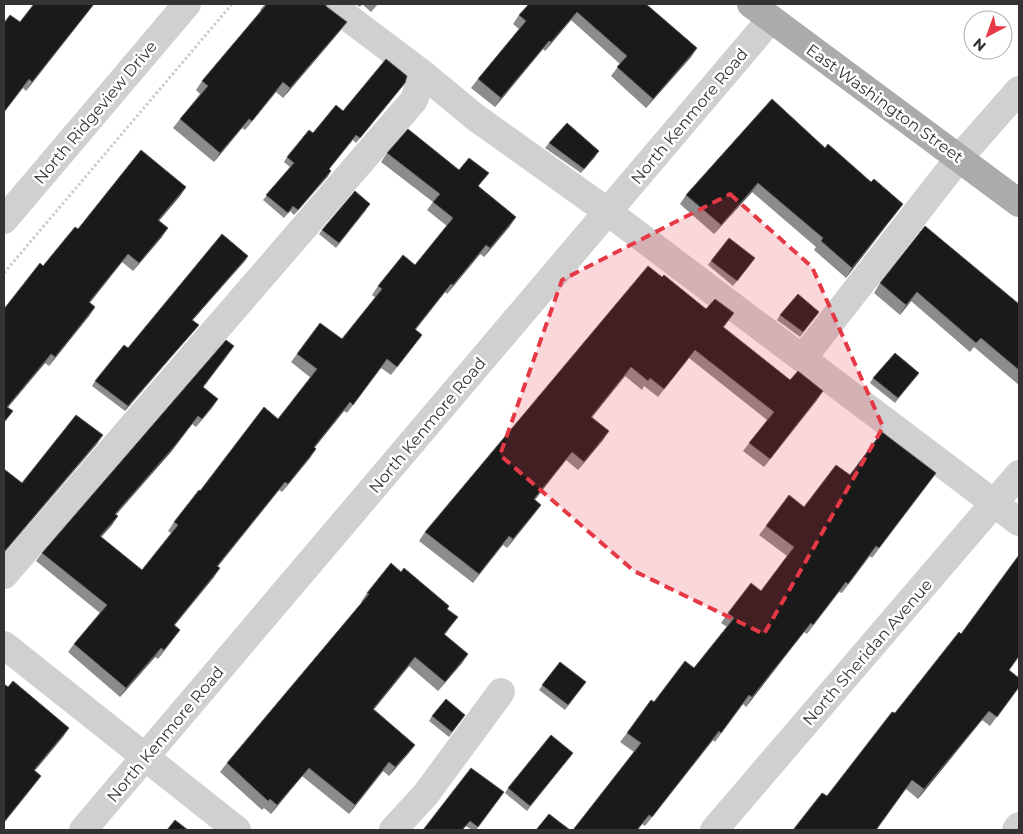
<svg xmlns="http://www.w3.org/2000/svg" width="1023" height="834" font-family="Montserrat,sans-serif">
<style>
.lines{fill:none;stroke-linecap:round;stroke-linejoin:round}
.path{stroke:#cdcdcd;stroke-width:3;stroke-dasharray:2.5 2.5;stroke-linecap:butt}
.minor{stroke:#d0d0d0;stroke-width:28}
.major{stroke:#ababab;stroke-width:28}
.wall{fill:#8c8c8c}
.shaded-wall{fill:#5f5f5f}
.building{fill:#1a1a1a;stroke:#5f5f5f}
.marked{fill:#e63946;fill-opacity:0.2;stroke:#e63946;stroke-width:4;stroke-dasharray:10 6;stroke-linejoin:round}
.labels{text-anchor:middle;stroke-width:5;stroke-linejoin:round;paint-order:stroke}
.street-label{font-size:16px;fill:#333;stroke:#fff}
</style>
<rect width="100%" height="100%" fill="#fff"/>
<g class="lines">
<path class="path" d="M4 273 232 4"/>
<path class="minor" d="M330 4 423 74 475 117 608 212 1019 522
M4 220 187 4
M803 358 959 158 1019 90
M4 575 414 100 423 74
M4 645 237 830
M83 830 771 19
M393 830 426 794 501 692
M714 830 1019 474
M1016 830 1019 826"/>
<path class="major" d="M751 4 1019 203"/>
</g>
<path class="wall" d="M34 4H94L26 91 23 88 4 112V23L20 22Z
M265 4H325L340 31 283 98 276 92 245 130 242 128 214 162 173 128 180 119 200 94 196 90 202 81 261 11 260 10Z
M355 4H362L360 7Z
M362 4H378L371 12Z
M646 4 697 48 691 57 646 108 611 76 620 64 571 20 545 51 543 49 495 107 471 88 478 79 519 29 513 24 519 15Z
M405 83 356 143 353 140 329 169 328 176 294 215 290 211 284 218 263 200 290 167 284 162 287 157 313 133 343 111Z
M772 99 896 213 846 278 814 250 816 247 752 192 714 234 680 204 686 195Z
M549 143 596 156 581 173 545 148Z
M387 153 479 186 510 226 484 257 480 254 447 294 445 292 416 329V343L391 375 381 368 347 413 344 411 314 448 310 458 282 492 279 490 218 566 214 577 175 625 180 630 174 638 158 659 155 657 120 697 68 652 74 644 100 613 36 561 42 553 228 355 203 387 218 399 196 427 192 424 171 452 116 515 118 516 101 537 142 570 171 533 168 531 174 522 200 491 278 419 311 378 291 362 297 354 342 339 376 298 372 295 378 286 415 265 447 226 427 210 433 202 381 162Z
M186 187 180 196 159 221 162 237 133 271 122 262 90 303 95 307 89 316 49 366 45 363 8 407 13 411 4 423V309L43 266 78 229Z
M367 209 336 248 319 234 322 230Z
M248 256 193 320 199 325 195 329 125 411 92 386 95 381 128 348Z
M711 261 751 263 733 286 708 265Z
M662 277 706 309 734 313 724 327 790 380 817 400 764 467 743 451 767 420 689 358 658 397 644 386 642 390 625 376 592 417 609 431 603 440 578 470 566 460 535 500V513L507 548 503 545 473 583 419 541 425 532Z
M880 283 1019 304V385L974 347 970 352 911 301 900 315 874 293Z
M819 312 800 337 777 320 780 315Z
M919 373 895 403 870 383 873 378Z
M936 473 872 558 870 556 842 593 839 592 807 634 804 632 746 707 743 704 715 742 713 740 645 826 642 824 638 830H573L634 752 620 742 627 733 654 702 694 668 727 627 721 623 728 613 761 591 787 556 759 535 766 526 804 507 850 475Z
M367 593 447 609 451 626 445 635 468 654 462 663 438 691 409 666 374 709 415 745 408 754 389 776 383 771 349 814 302 776 271 814 264 808 262 810 220 772 227 763 362 603 361 602Z
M560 662 586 682 565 710 539 690Z
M1009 670 1019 687 990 726 982 720 918 799 906 789 827 796 895 713Z
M465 715 449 737 429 721 432 716Z
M573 753 527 811 505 793 508 788Z
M504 792 476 830H472L466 826 423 830Z"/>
<path class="shaded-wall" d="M94 4 26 91 32 82Z
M577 12 571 20 545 51 551 42Z
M347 22 340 31 283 98 290 88Z
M549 41 543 49 495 107 501 98Z
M697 48 691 57 646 108 653 99Z
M283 82 276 92 245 130 252 121Z
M249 119 242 128 214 162 220 153Z
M331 171 328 176 294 215 298 210Z
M758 183 752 192 714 234 721 225Z
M186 187 180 196 152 229 158 220Z
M903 204 896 213 846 278 852 268Z
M516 217 510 226 484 257 490 248Z
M168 228 162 237 133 271 139 263Z
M486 245 480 254 447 294 453 285Z
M128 254 122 262 83 311 89 302Z
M248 256 245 261 189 324 192 320Z
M451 284 445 292 409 338 415 329Z
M917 292 911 301 900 315 906 305Z
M95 307 89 316 49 366 55 357Z
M199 325 195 329 125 411 128 406Z
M51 354 45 363 4 412 7 407Z
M631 367 625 376 585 426 591 417Z
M823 391 817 400 764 467 770 459Z
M218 399 212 408 196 427 202 419Z
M350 402 344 411 308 456 314 447Z
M198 416 171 452 109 522 115 514Z
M609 431 603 440 578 470 584 462Z
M103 435 97 444 4 553V552Z
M316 449 310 458 282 492 288 484Z
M572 452 566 460 528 508 534 499Z
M285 482 279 490 211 575 217 566Z
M541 505 535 513 507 548 513 539Z
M118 516 112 525 94 545 100 536Z
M220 568 214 577 168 633 174 625Z
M811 623 804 632 746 707 752 697Z
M180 630 174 638 158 659 164 650Z
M161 648 155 657 120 697 126 688Z
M468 654 462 663 438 691 445 682Z
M415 657 409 666 367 718 373 709Z
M989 711 982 720 918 799 924 789Z
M69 728 63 737 28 779 34 770Z
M719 731 713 740 645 826 652 817Z
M415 745 408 754 389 776 395 767Z
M389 762 383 771 349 814 355 805Z
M309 768 302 776 271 814 277 805Z
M41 776 35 784 4 823V822Z"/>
<path class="building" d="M34 4H94L32 82 29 79 4 112V23L10 15 20 22Z
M267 4H325L327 7 347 22 290 88 283 82 252 121 249 119 220 153 180 119 208 86 202 81Z
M529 4H646L697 48 653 99 617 67 627 56 577 12 551 42 549 41 501 98 478 79 526 21 519 15Z
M386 59 407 76 405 83 360 138 356 135 329 169 331 171 298 210 293 206 288 213 266 195 294 163 287 157 309 130 313 133 336 105 343 111Z
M772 99 825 148 828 144 871 182 874 179 903 204 852 268 821 241 823 238 758 183 721 225 686 195Z
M567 123 599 151 584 169 549 143Z
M408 129 459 170 469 158 489 173 478 186 516 217 490 248 486 245 453 285 451 284 415 329 422 335 397 367 387 359 353 405 350 402 314 447 316 449 288 484 285 482 217 566 220 568 174 625 180 630 164 650 161 648 126 688 74 644 107 605 42 553 226 340 234 346 203 387 218 399 202 419 198 416 177 443 115 514 118 516 100 536 142 570 178 525 174 522 199 490 200 491 264 407 278 419 317 369 297 354 320 323 342 339 382 289 378 286 403 255 415 265 453 218 433 202 440 194 387 153Z
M141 150 186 187 158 220 168 228 139 263 128 254 89 302 95 307 55 357 51 354 7 407 13 411 4 422V309L40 263 43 266 75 227 78 229Z
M355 191 370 204 339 243 322 230Z
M925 226 1019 304V370L981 338 976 343 917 292 906 305 880 283Z
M222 234 248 256 192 320 199 325 128 406 95 381 124 345 128 348Z
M729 238 755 258 737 281 711 261Z
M648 266 662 277 664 275 706 309 715 299 734 313 723 327 790 380 798 371 823 391 770 459 749 443 774 412 695 350 664 389 650 378 648 381 631 367 591 417 609 431 584 462 572 452 534 499 541 505 513 539 509 536 479 574 425 532Z
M798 294 819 312 803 332 780 315Z
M895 353 919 373 898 398 873 378Z
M76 415 103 435 4 552V469L22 483Z
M882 432 936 473 879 548 876 546 848 584 846 582 813 625 811 623 752 697 749 695 721 733 719 731 652 817 649 815 637 830H573L641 743 627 733 651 700 654 702 685 661 694 668 734 618 728 613 751 583 761 591 794 547 766 526 789 495 804 507 836 465 850 475Z
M1019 555V656L1009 670 1019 678V687L997 717 989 711 924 789 912 780 876 830H793L822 793 827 796 892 712 895 713 959 632 961 634Z
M391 563 401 572 404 568 449 606 447 609 458 617 444 634 468 654 445 682 415 657 373 709 415 745 395 767 389 762 355 805 309 768 277 805 270 799 268 801 227 763 369 594 367 593Z
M560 662 586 682 568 705 542 685Z
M13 681 69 728 34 770 41 776 4 822V684L8 687Z
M446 699 465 715 452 732 432 716Z
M551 735 573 753 530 806 508 788Z
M471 768 504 792 478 827 470 821 462 830H423Z
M549 814 570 830H536Z
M175 820 188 830H167Z"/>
<path class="marked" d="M730 194 812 267 883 427 764 634 634 571 500 455 562 280Z"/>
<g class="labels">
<g class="street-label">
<text transform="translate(885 103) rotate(36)" y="6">East Washington Street</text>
<text transform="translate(95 112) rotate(-50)" y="6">North Ridgeview Drive</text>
<text transform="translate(689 116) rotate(-50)" y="6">North Kenmore Road</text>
<text transform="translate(427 425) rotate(-50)" y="6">North Kenmore Road</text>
<text transform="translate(867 652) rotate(-49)" y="6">North Sheridan Avenue</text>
<text transform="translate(165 734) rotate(-50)" y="6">North Kenmore Road</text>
</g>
</g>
<rect width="1023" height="834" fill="none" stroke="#333333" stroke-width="10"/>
<g transform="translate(988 35) rotate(221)"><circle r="24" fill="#ffffff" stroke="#adadad"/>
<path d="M0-4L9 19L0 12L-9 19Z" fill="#e63946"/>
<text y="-8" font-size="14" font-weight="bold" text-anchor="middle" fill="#333333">N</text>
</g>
</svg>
